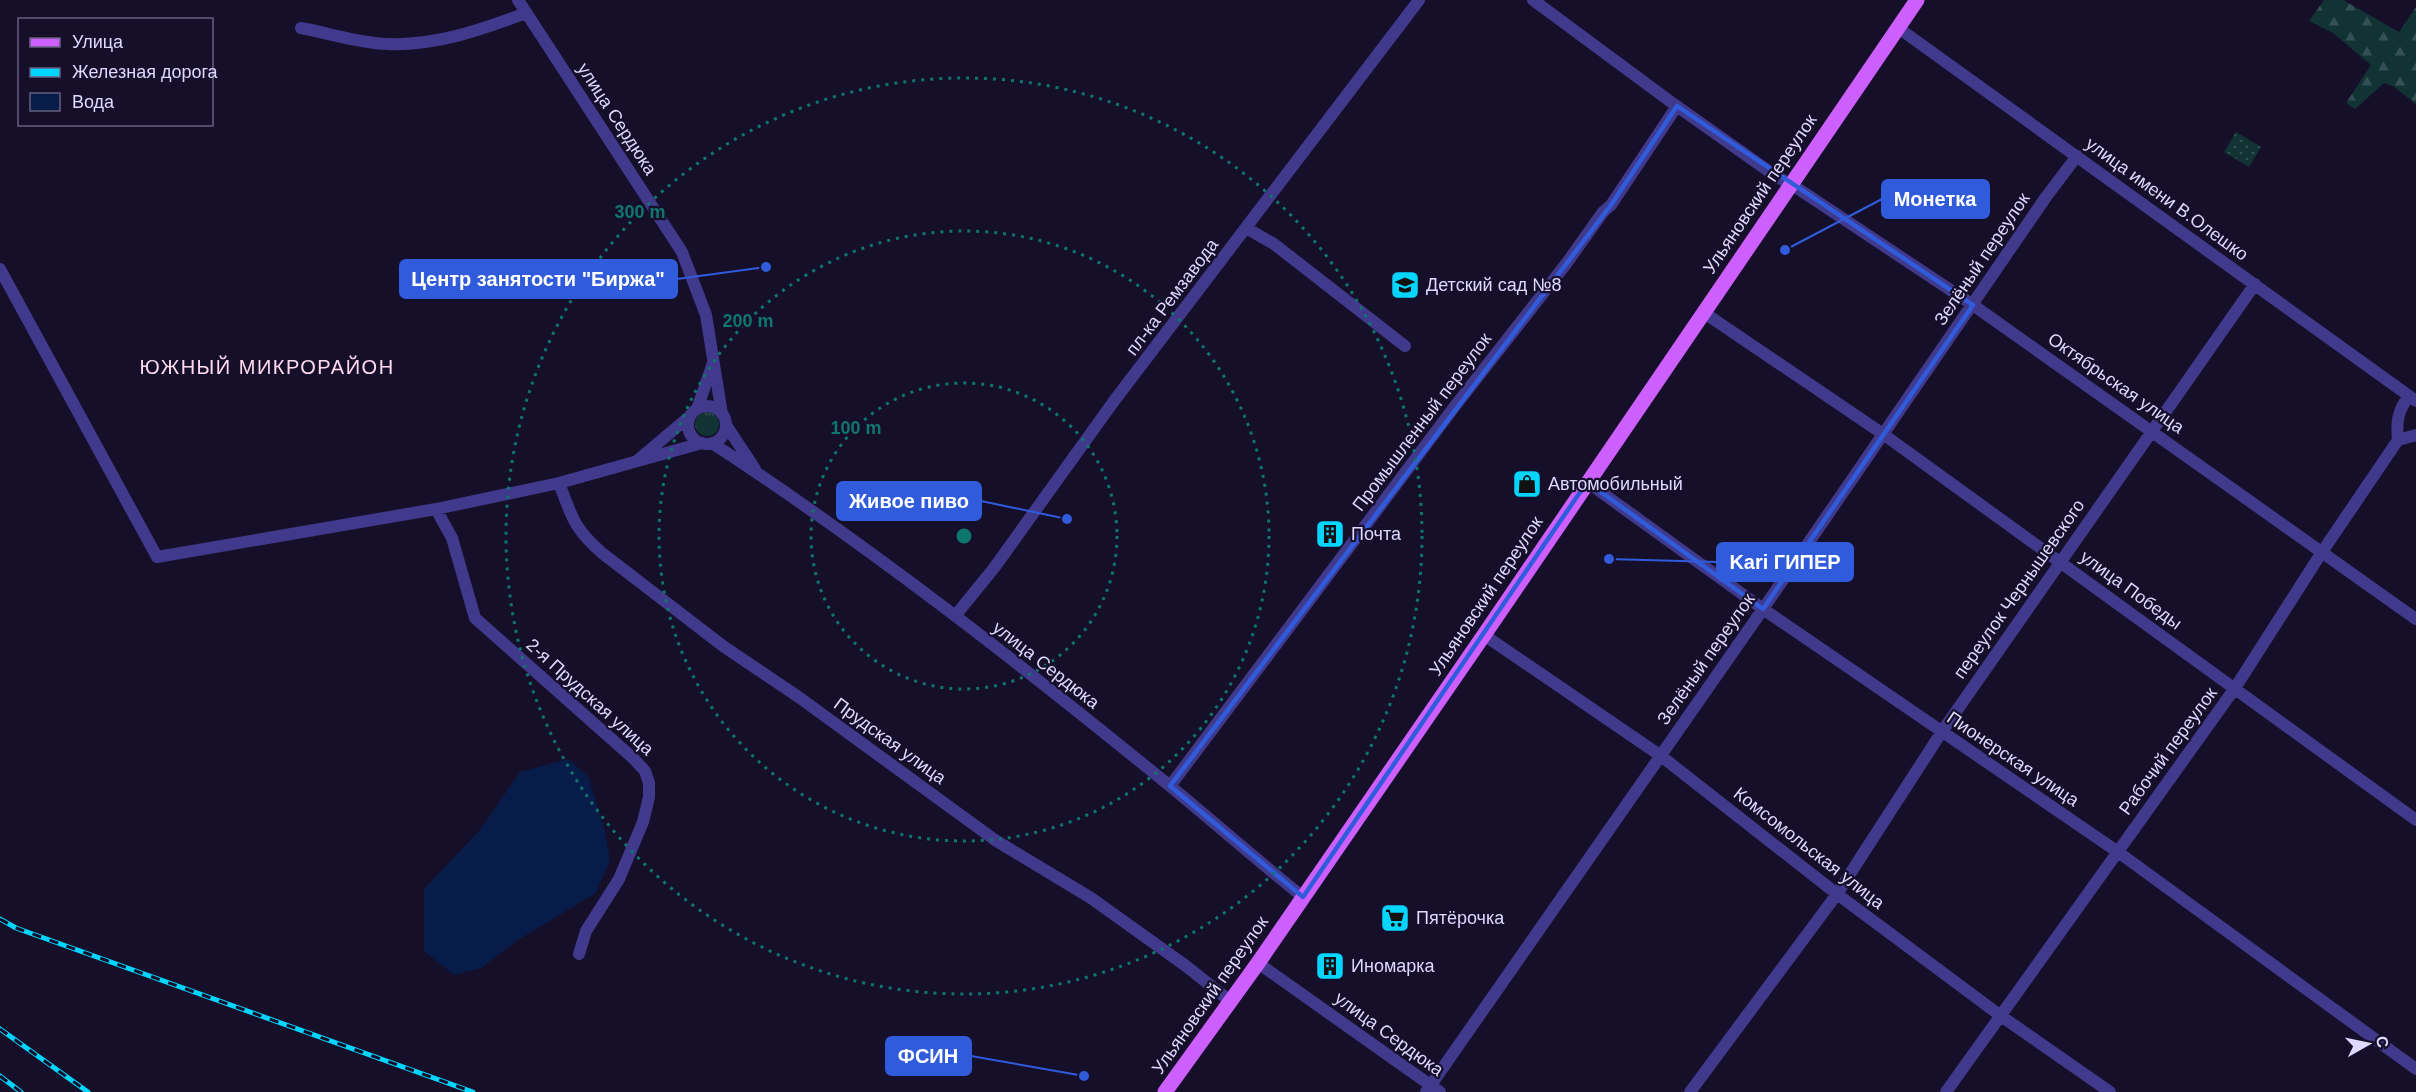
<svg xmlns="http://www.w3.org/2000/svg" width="2416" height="1092" font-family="Arial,sans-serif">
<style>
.grass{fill:url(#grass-tufts)}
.forest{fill:url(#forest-firs)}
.park{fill:url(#park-dots)}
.water{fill:#081c4a}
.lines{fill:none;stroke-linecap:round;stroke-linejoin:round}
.minor{stroke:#41398b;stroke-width:12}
.major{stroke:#ce5fff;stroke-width:15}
.rail-casing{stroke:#04d5ff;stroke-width:5}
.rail{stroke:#160f2a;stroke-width:3;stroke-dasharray:9;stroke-linecap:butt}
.marked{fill:none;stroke:#305cdc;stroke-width:4.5;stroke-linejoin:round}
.ring{fill:none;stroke:#0f766e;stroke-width:3;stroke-dasharray:3 6}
.labels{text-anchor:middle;stroke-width:4.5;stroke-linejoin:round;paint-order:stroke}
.street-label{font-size:18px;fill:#dfd8ff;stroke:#160f2a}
.poi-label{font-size:18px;fill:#dfd8ff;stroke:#160f2a;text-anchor:start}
.neighbourhood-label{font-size:20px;letter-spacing:1.5px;fill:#ffdaef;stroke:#160f2a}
.centre{fill:#0f766e;stroke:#160f2a;stroke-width:3}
.ring-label{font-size:18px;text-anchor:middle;font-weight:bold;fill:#0f766e;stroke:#160f2a;stroke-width:4.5;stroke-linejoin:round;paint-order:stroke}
.leader{fill:none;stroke:#305cdc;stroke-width:2}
.callout-dot{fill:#305cdc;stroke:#160f2a;stroke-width:2}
.callout{fill:#305cdc;stroke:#305cdc;stroke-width:2}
.callout-label{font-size:20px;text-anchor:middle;font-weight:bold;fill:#fff}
</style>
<defs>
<pattern id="grass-tufts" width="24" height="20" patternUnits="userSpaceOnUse" patternTransform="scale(1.5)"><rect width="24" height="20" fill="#123334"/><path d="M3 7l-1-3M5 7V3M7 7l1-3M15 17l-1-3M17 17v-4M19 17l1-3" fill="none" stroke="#345052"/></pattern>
<pattern id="forest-firs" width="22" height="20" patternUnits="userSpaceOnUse" patternTransform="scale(1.5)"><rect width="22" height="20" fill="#123334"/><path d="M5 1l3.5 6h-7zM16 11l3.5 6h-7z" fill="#345052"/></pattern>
<pattern id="park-dots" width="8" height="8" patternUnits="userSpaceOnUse" patternTransform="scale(1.5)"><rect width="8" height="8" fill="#123334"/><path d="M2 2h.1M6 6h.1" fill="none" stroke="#345052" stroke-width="1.8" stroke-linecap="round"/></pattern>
</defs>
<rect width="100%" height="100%" fill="#160f2a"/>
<path class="grass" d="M695 424a12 12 0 1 1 24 0a12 12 0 1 1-24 0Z"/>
<path class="forest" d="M2324 0H2343L2399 32 2416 7V104L2393 86 2384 83 2355 109 2346 103 2371 65 2333 33 2309 21Z"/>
<path class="park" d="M2236 132 2261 147 2249 167 2224 152Z"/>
<path class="water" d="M568 759 588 776 605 831 610 860 596 893 518 940 481 968 454 975 424 951V889L479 831 520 772Z"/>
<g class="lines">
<path class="minor" d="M518 0 682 252 706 315 722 414
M1533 0 1671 102 1777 177 1791 184 1973 305 2416 619
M1897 27 2416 401
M301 28C328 33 359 43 387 44 435 46 481 30 526 13
M1246 228 1274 244 1405 346
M0 269 157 557 436 509 559 483 702 443
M1703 312 1883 434 2416 820
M688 425a19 19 0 1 1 38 0a19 19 0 1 1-38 0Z
M697 409 713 363
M726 425 755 469
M2398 440C2396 422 2398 410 2409 396
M712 443C871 547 1023 666 1170 786 1215 823 1258 861 1303 897
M638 460 690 416
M1587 482 1763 609 2118 852 2416 1069
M559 483C572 517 574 529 602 553L723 646 800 698 995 840 1091 898 1186 966 1230 1001
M436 509 452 538 475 618 634 759 645 771 649 783V797L643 822 619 879 586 931 579 954
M955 616 994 568 1114 401 1419 0
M1484 635 1661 756 1837 894 2001 1016 2110 1092
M1170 786 1455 406 1566 264 1603 212 1611 205 1677 106
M1258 963 1440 1092
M1426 1092 1763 609 2046 197 2077 156
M1690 1092 1837 894 1941 733 2255 284
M1946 1092 2235 688 2322 552 2398 440 2416 435"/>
<path class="major" d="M1165 1092 1258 963 1484 635 1917 0"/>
<g class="rail-casing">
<path id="rail" d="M0 919 16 928 473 1092
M0 1029 88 1092
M0 1076 21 1092"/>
</g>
<use href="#rail" class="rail"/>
</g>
<path class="marked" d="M1677 106 1973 305 1763 609 1587 482 1303 897 1170 786 1611 205Z"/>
<g class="ring">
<circle cx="964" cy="536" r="153"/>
<circle cx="964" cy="536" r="305"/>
<circle cx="964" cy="536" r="458"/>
</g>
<defs>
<g id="school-square" transform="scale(1.5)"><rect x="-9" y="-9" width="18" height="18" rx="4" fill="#04d5ff" stroke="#160f2a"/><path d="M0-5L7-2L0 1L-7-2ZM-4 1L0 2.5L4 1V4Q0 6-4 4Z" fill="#111"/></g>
<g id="shop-square" transform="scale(1.5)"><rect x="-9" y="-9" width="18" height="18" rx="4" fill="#04d5ff" stroke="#160f2a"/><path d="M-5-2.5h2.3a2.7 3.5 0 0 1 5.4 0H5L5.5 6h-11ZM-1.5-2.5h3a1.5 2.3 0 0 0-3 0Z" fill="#111"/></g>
<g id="building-square" transform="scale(1.5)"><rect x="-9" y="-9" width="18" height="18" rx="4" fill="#04d5ff" stroke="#160f2a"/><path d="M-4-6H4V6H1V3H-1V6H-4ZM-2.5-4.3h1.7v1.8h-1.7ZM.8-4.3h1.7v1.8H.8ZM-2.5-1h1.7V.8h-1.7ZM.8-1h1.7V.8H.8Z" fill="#111"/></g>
<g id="supermarket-square" transform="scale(1.5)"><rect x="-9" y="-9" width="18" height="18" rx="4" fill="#04d5ff" stroke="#160f2a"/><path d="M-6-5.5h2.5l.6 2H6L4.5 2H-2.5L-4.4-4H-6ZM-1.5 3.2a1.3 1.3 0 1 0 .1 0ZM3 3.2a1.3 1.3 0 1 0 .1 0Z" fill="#111"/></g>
</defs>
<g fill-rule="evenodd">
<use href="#school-square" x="1405" y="285"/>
<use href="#shop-square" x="1527" y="484"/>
<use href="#building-square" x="1330" y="534"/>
<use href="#supermarket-square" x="1395" y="918"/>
<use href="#building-square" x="1330" y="966"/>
</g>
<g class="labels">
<g class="street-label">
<text transform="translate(617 119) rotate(57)" y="6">улица Сердюка</text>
<text transform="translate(1760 194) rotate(-56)" y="6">Ульяновский переулок</text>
<text transform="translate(2167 199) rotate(36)" y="6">улица имени В.Олешко</text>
<text transform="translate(1982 259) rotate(-56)" y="6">Зелёный переулок</text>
<text transform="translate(1172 297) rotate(-53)" y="6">пл-ка Ремзавода</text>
<text transform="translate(2116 383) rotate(35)" y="6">Октябрьская улица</text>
<text transform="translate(1422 422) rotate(-53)" y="6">Промышленный переулок</text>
<text transform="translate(2019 589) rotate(-55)" y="6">переулок Чернышевского</text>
<text transform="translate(2131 590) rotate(36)" y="6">улица Победы</text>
<text transform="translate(1486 596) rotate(-56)" y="6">Ульяновский переулок</text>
<text transform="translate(1706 659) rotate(-55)" y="6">Зелёный переулок</text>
<text transform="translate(1046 665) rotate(38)" y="6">улица Сердюка</text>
<text transform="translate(590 697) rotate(42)" y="6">2-я Прудская улица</text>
<text transform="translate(890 741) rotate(36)" y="6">Прудская улица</text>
<text transform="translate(2168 751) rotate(-54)" y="6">Рабочий переулок</text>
<text transform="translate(2013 759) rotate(34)" y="6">Пионерская улица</text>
<text transform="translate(1809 848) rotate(38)" y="6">Комсомольская улица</text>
<text transform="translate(1210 995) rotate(-55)" y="6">Ульяновский переулок</text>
<text transform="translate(1389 1034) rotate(36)" y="6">улица Сердюка</text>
</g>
<g class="poi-label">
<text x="1426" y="291">Детский сад №8</text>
<text x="1548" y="490">Автомобильный</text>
<text x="1351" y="540">Почта</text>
<text x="1416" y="924">Пятёрочка</text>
<text x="1351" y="972">Иномарка</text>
</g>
<g class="neighbourhood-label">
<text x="267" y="374">ЮЖНЫЙ МИКРОРАЙОН</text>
</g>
</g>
<circle cx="964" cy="536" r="9" class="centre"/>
<g class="ring-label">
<text x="640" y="218">300 m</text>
<text x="748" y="327">200 m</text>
<text x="856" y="434">100 m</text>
</g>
<path class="leader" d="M1785 250L1882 199M766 267L677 279M1067 519L981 501M1609 559L1717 562M1084 1076L971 1056"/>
<g class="callout-dot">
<circle cx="1785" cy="250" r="6"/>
<circle cx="766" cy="267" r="6"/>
<circle cx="1067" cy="519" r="6"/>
<circle cx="1609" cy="559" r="6"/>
<circle cx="1084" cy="1076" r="6"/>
</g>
<g class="callout">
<rect x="1882" y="180" width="107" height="38" rx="6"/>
<rect x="400" y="260" width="277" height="38" rx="6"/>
<rect x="837" y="482" width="144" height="38" rx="6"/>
<rect x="1717" y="543" width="136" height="38" rx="6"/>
<rect x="886" y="1037" width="85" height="38" rx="6"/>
</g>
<g class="callout-label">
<text x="1935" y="206">Монетка</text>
<text x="538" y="286">Центр занятости "Биржа"</text>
<text x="909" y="508">Живое пиво</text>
<text x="1785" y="569">Kari ГИПЕР</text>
<text x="928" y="1063">ФСИН</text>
</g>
<rect x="18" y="18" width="195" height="108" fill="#160f2a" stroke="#665f7f" stroke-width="1.5"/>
<rect x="30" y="38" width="30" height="9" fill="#ce5fff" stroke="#665f7f" stroke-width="1.5"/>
<text x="72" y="48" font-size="18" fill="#dfd8ff">Улица</text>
<rect x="30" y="68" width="30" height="9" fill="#04d5ff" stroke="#665f7f" stroke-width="1.5"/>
<text x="72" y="78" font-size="18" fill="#dfd8ff">Железная дорога</text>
<rect x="30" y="93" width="30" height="18" fill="#081c4a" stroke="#665f7f" stroke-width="1.5"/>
<text x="72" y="108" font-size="18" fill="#dfd8ff">Вода</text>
<g transform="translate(2368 1044) rotate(81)" stroke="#160f2a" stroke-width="4.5" paint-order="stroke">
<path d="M0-4.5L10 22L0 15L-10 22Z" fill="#dfd8ff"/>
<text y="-9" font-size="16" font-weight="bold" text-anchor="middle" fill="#dfd8ff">С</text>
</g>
</svg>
